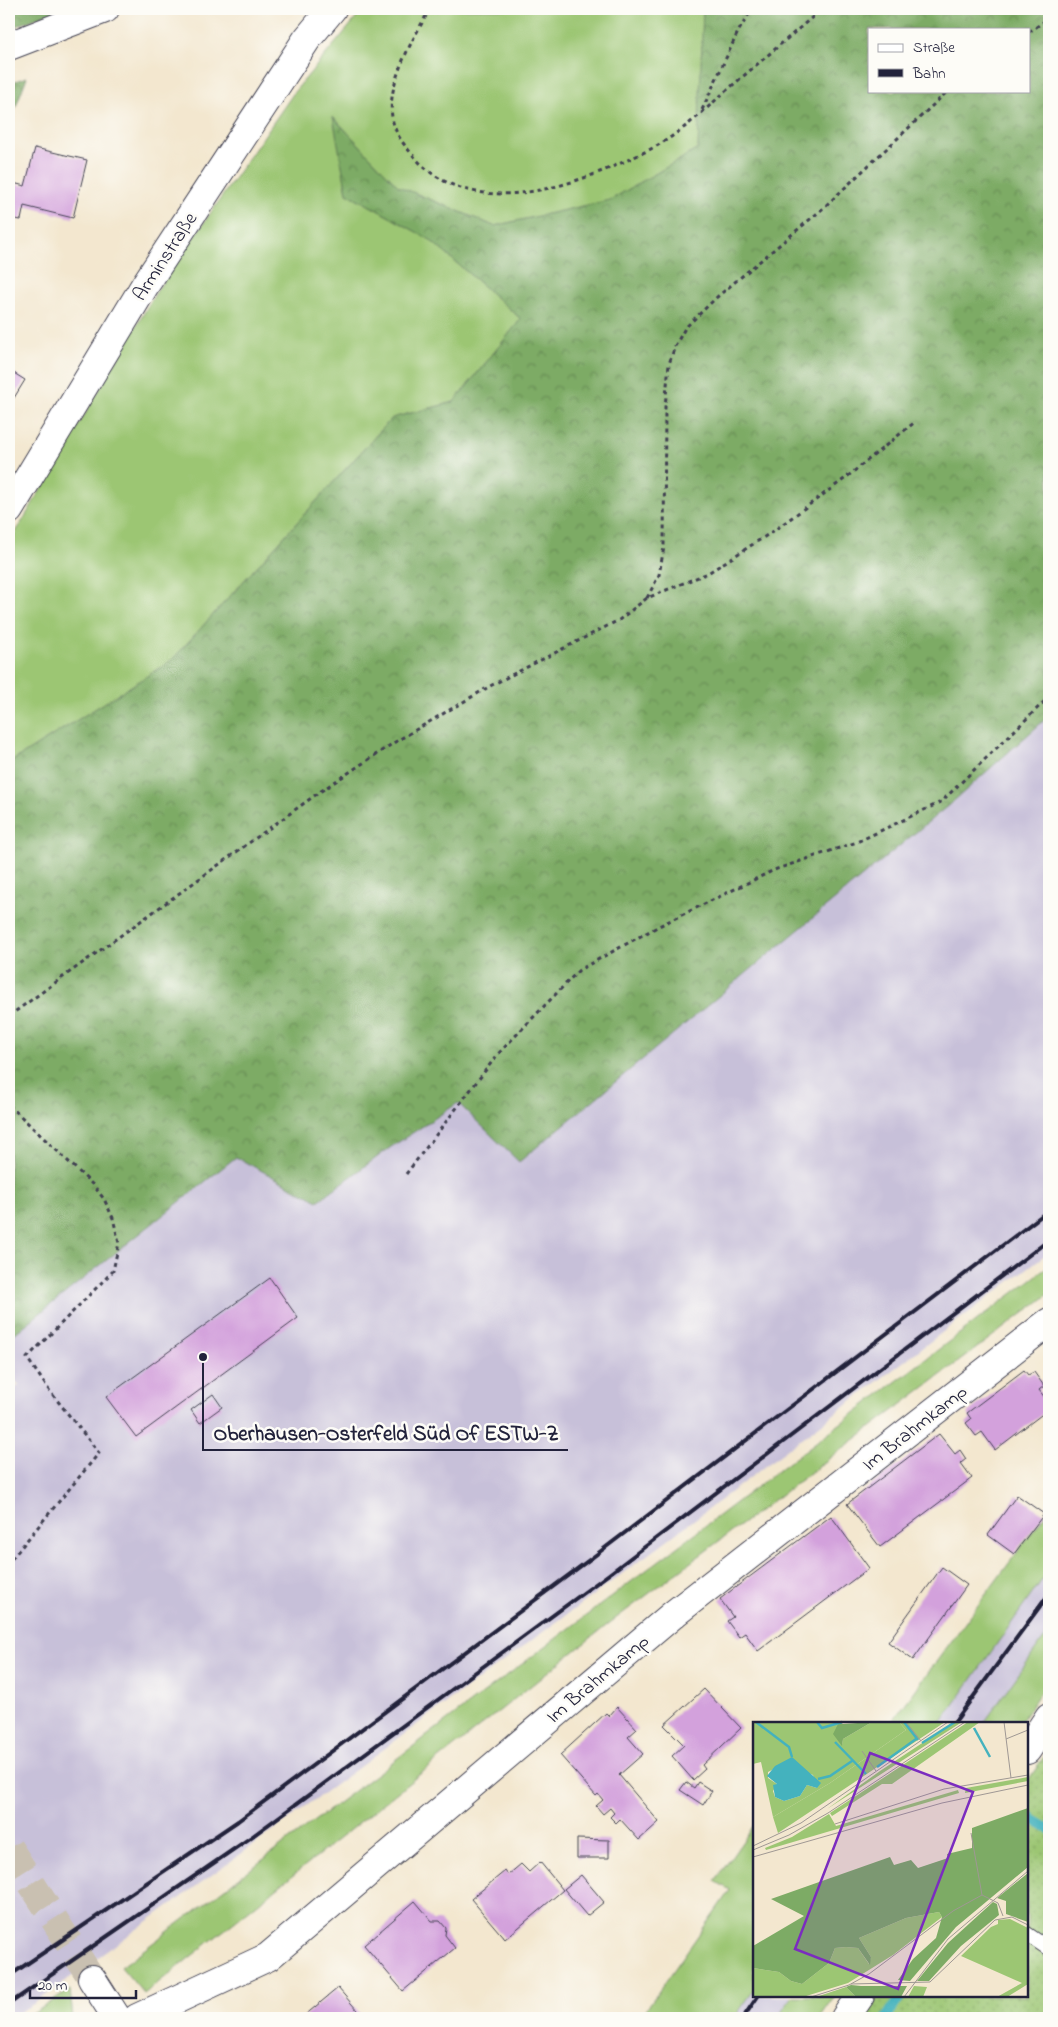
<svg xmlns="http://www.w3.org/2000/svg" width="1058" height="2027" font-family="'Indie Flower',sans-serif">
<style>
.railway{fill:#c7c0d9}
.grass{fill:#9cc673;stroke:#5f7457}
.forest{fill:url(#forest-crowns);stroke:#506650;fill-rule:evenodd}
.garden{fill:url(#garden-dots);stroke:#5f7457}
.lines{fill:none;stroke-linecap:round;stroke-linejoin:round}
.stream{stroke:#44b2be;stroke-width:10}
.building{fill:#d3a1dc}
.street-tunnel{stroke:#c9c0b1;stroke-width:28;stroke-dasharray:28 14;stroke-linecap:butt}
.lane-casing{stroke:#414051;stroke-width:16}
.street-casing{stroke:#414051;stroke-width:30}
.path{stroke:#414051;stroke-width:3;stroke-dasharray:4 4;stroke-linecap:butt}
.lane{stroke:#fff;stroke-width:14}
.street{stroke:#fff;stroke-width:28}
.rail{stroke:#22223b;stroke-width:4}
.labels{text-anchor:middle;stroke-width:5;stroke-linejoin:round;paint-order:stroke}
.street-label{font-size:20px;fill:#22223b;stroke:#fdfcf7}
.inset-river{fill:none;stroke:#44b2be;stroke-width:2.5}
.inset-road{fill:none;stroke:#9f9894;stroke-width:1}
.view{fill:#7b2cbf;fill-opacity:0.15;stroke:#7b2cbf;stroke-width:2.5}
.inset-edge{fill:none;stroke:#22223b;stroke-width:2.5}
.leader{fill:none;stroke:#22223b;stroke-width:2}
.callout-dot{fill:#22223b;stroke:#fdfcf7;stroke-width:2}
.callout-label{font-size:21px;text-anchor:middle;font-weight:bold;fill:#22223b;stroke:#fdfcf7;stroke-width:5;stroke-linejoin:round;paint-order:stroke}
</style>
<defs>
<pattern id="forest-crowns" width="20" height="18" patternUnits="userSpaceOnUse" patternTransform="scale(1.25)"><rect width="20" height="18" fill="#7dab65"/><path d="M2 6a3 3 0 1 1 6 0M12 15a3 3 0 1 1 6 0" fill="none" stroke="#668b54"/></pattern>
<pattern id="garden-dots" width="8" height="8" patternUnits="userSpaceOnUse" patternTransform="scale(1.25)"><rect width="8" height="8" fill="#9cc673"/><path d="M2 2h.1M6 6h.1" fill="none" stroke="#86aa64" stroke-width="1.8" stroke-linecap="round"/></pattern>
</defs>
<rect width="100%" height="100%" fill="#fdfcf7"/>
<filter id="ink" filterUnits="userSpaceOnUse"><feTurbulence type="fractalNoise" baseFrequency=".02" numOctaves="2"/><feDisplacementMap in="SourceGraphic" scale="10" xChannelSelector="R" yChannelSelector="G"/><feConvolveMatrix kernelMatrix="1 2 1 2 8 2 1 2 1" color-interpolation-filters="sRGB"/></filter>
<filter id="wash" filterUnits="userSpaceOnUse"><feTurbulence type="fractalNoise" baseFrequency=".0096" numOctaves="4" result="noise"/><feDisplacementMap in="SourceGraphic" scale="20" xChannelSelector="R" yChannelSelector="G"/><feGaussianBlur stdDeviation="1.12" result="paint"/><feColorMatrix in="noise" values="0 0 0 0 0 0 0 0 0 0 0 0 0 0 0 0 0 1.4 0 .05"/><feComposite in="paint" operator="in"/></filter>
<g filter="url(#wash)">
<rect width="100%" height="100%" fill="#f3e7cf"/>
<path class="railway" d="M1049 555V1252L634 1565 275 1829 35 2003 9 2018V1393L19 1385 9 1373V1338L236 1156 318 1201Z
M1049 1570V1631L984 1723H941Z
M754 1990V1996H793L777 2018H734Z"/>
<path class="grass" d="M364 9H703L701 113 698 149 610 200 494 226 398 186 334 118 347 193 429 239 521 319 454 402 392 418 171 661 9 763V544L158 289 295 91Z
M1049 1266V1294L611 1622 144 1994 121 1967Z
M1049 1509V1570L941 1723H891Z
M1049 1631V1679L1020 1723H984Z
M754 1825V1990L734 2018H640L730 1890 715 1881Z
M70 1990 73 2018H26Z
M793 1996H835L820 2018H777Z"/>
<path class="forest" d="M9 9H60L9 29Z
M703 9H1049V716L956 799 519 1162 458 1103 391 1147 318 1201 236 1157 9 1338V763L171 661 392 418 454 402 521 319 429 239 347 193 333 117 398 186 494 226 610 200 698 149ZM869 29H1029V91H869Z
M27 77 9 125V83Z"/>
<path class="garden" d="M1049 1749V2018H863L879 1996H1027V1782Z"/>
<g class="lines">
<path class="stream" d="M1027 1816 1049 1829
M886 2018 901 1996"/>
</g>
<g id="blocks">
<path class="building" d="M35 148 87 160 73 218 24 206 21 220 9 218V182L25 186Z
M9 370 25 380 9 406Z
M270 1278 298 1318 136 1437 106 1397Z
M1024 1370 1028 1375 1034 1372 1044 1386 1039 1390 1049 1403V1409L995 1450 982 1432 976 1436 966 1423 971 1419 967 1413Z
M213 1394 222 1407 200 1423 191 1410Z
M939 1434 955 1454 960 1450 966 1459 961 1463 972 1478 880 1547 847 1504Z
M1017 1495 1044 1514 1014 1554 988 1535Z
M831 1516 869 1568 758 1651 745 1633 739 1637 727 1621 733 1617 720 1599Z
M942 1567 967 1585 913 1660 888 1642Z
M704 1689 741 1728 702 1765 705 1769 693 1780 672 1756 684 1745 664 1725Z
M617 1707 637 1729 628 1737 643 1754 619 1775 659 1822 639 1840 620 1819 616 1823 610 1817 614 1813 610 1808 603 1814 596 1806 603 1800 598 1794 596 1796 560 1755 606 1713 609 1716Z
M686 1782 694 1788 698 1782 712 1791 703 1805 680 1790Z
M577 1839 609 1840V1858H577Z
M540 1862 563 1890 505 1939 471 1899 505 1871 508 1875 521 1864 529 1872Z
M581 1875 604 1902 587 1916 564 1889Z
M415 1901 432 1921H440L446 1928 445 1935 455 1948 403 1991 364 1945Z
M338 1988 364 2018H306L304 2016Z"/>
</g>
</g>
<g filter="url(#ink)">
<use href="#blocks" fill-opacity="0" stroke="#414051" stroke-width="1"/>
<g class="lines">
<path class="street-tunnel" d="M9 1848 92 1979"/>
<g class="lane-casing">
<path id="lane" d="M1027 1934 1049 1949"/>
</g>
<g class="street-casing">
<path id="street" d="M9 46 105 9
M9 510 145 285 307 39 332 9
M1027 1750 1049 1717
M92 1979 117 2018
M137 2018 268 1957 675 1613 1049 1322
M845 2018 860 1996"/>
</g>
<path class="path" d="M430 9C413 39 384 86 393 122 396 134 403 144 412 154 466 222 567 189 632 158 647 151 662 144 675 134 694 121 710 105 727 90 759 63 790 36 822 9
M1029 32 1049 18
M702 110 738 32 752 9
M647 598 659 575 664 547 665 407 669 364 675 346 685 328 717 297 820 211 948 91
M9 1016 321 791 395 742 492 685 619 620 647 598 708 573 772 532 843 480 915 422
M9 1105 94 1186 104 1199 113 1218 119 1243 113 1271 27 1358 49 1390 99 1453 9 1562
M406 1174 498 1054 579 970 659 926 774 870 857 842 941 802 1049 697"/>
<use href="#lane" class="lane"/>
<use href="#street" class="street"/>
<path class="rail" d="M954 1723 1049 1594
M9 1976 238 1821 593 1557 1049 1210
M9 2004 250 1838 609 1574 1049 1240
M743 2018 758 1996"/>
</g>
</g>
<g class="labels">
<g class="street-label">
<text transform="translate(164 256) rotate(-57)" y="7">Arminstraße</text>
<text transform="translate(914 1427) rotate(-38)" y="7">Im Brahmkamp</text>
<text transform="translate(597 1678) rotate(-40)" y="7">Im Brahmkamp</text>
</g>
</g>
<g transform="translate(753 1722)">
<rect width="275" height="275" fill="#f3e7cf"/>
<path d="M0 0H86L89 23 90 17 119 0H146L153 8 77 61 20 95 8 40 0 42ZM32 41 60 53 64 66 54 63 47 74 31 79 22 75 20 69 24 62 15 56V50ZM201 0H209L74 87 127 49ZM215 0H227L139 62H129L79 94 77 91ZM275 55V59L212 71 213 66ZM205 68 206 71 13 128 12 126 39 115 76 92 83 104ZM186 190 189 195 140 233 95 261 50 275H0V246L26 250 38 259 49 262 76 241 82 226 93 225 105 226 116 242 118 235 106 216 153 196ZM257 197 275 206V262L254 275H244L269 261 208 234 238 205 245 202V198ZM161 264 174 265 170 275H155ZM93 265 103 275H63Z" fill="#9cc673" fill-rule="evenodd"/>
<path d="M86 0 90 2 119 0 90 17 89 24 80 12ZM275 86V145L203 205 157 259 145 258 160 237 183 216 189 195 186 190 153 196 106 216 118 235 117 243 105 226 93 225 82 226 76 241 49 262 38 259 26 250 0 246V224L51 194 18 177 137 135 141 143 158 138 165 146 195 136 194 132 219 126V106ZM275 151V200L253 192V179L244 176ZM240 180 244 182 246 193 208 224 176 259H164L195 221ZM98 263 108 264H154L148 275H103L93 265Z" fill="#7dab65"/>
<path d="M146 0H192L25 111 20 95 77 61 153 8Z" fill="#9cc673"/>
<path d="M39 35 68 61 64 66 54 63 47 74 31 79 22 75 20 63 24 62 14 54 22 44Z" fill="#44b2be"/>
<path class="inset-river" d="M3 0 36 25 39 35M64 0 69 6 89 0M151 0 165 18M221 6 237 35M82 20 113 52M169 21 202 0M124 45 163 17M65 57 77 54 99 39"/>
<path class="inset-road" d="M153 0 168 19M251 0 258 56M253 17 275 8M109 29 123 49M82 102 191 67 275 53M218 111 229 173M0 124 48 101 195 0M0 128 36 113 75 91 212 0M0 135 189 81 275 63M229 173 245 181 250 194M98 262 177 260 242 198 259 195 275 203M58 275 96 263 116 252 200 189 229 173M151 275 195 217 275 149"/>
<path class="view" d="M117 31 220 70 145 267 42 227Z"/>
<rect width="275" height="275" class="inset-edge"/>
</g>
<path class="leader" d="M203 1357L203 1450H568"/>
<circle class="callout-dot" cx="203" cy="1357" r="5"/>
<g class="callout-label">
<text x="386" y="1440">Oberhausen-Osterfeld Süd Of ESTW-Z</text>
</g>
<rect width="1058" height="2027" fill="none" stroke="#fdfcf7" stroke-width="30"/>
<rect x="868" y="28" width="162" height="65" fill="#fdfcf7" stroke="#a5a5ac"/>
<rect x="878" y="44" width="25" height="8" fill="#ffffff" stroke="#a5a5ac"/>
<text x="913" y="52" font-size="15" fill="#22223b">Straße</text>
<rect x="878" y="69" width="25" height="8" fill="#22223b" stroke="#a5a5ac"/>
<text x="913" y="78" font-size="15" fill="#22223b">Bahn</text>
<path d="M30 1990v8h106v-8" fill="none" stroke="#22223b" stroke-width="2.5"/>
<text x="38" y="1990" font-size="15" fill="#22223b" stroke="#fdfcf7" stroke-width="4" paint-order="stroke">20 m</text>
</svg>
